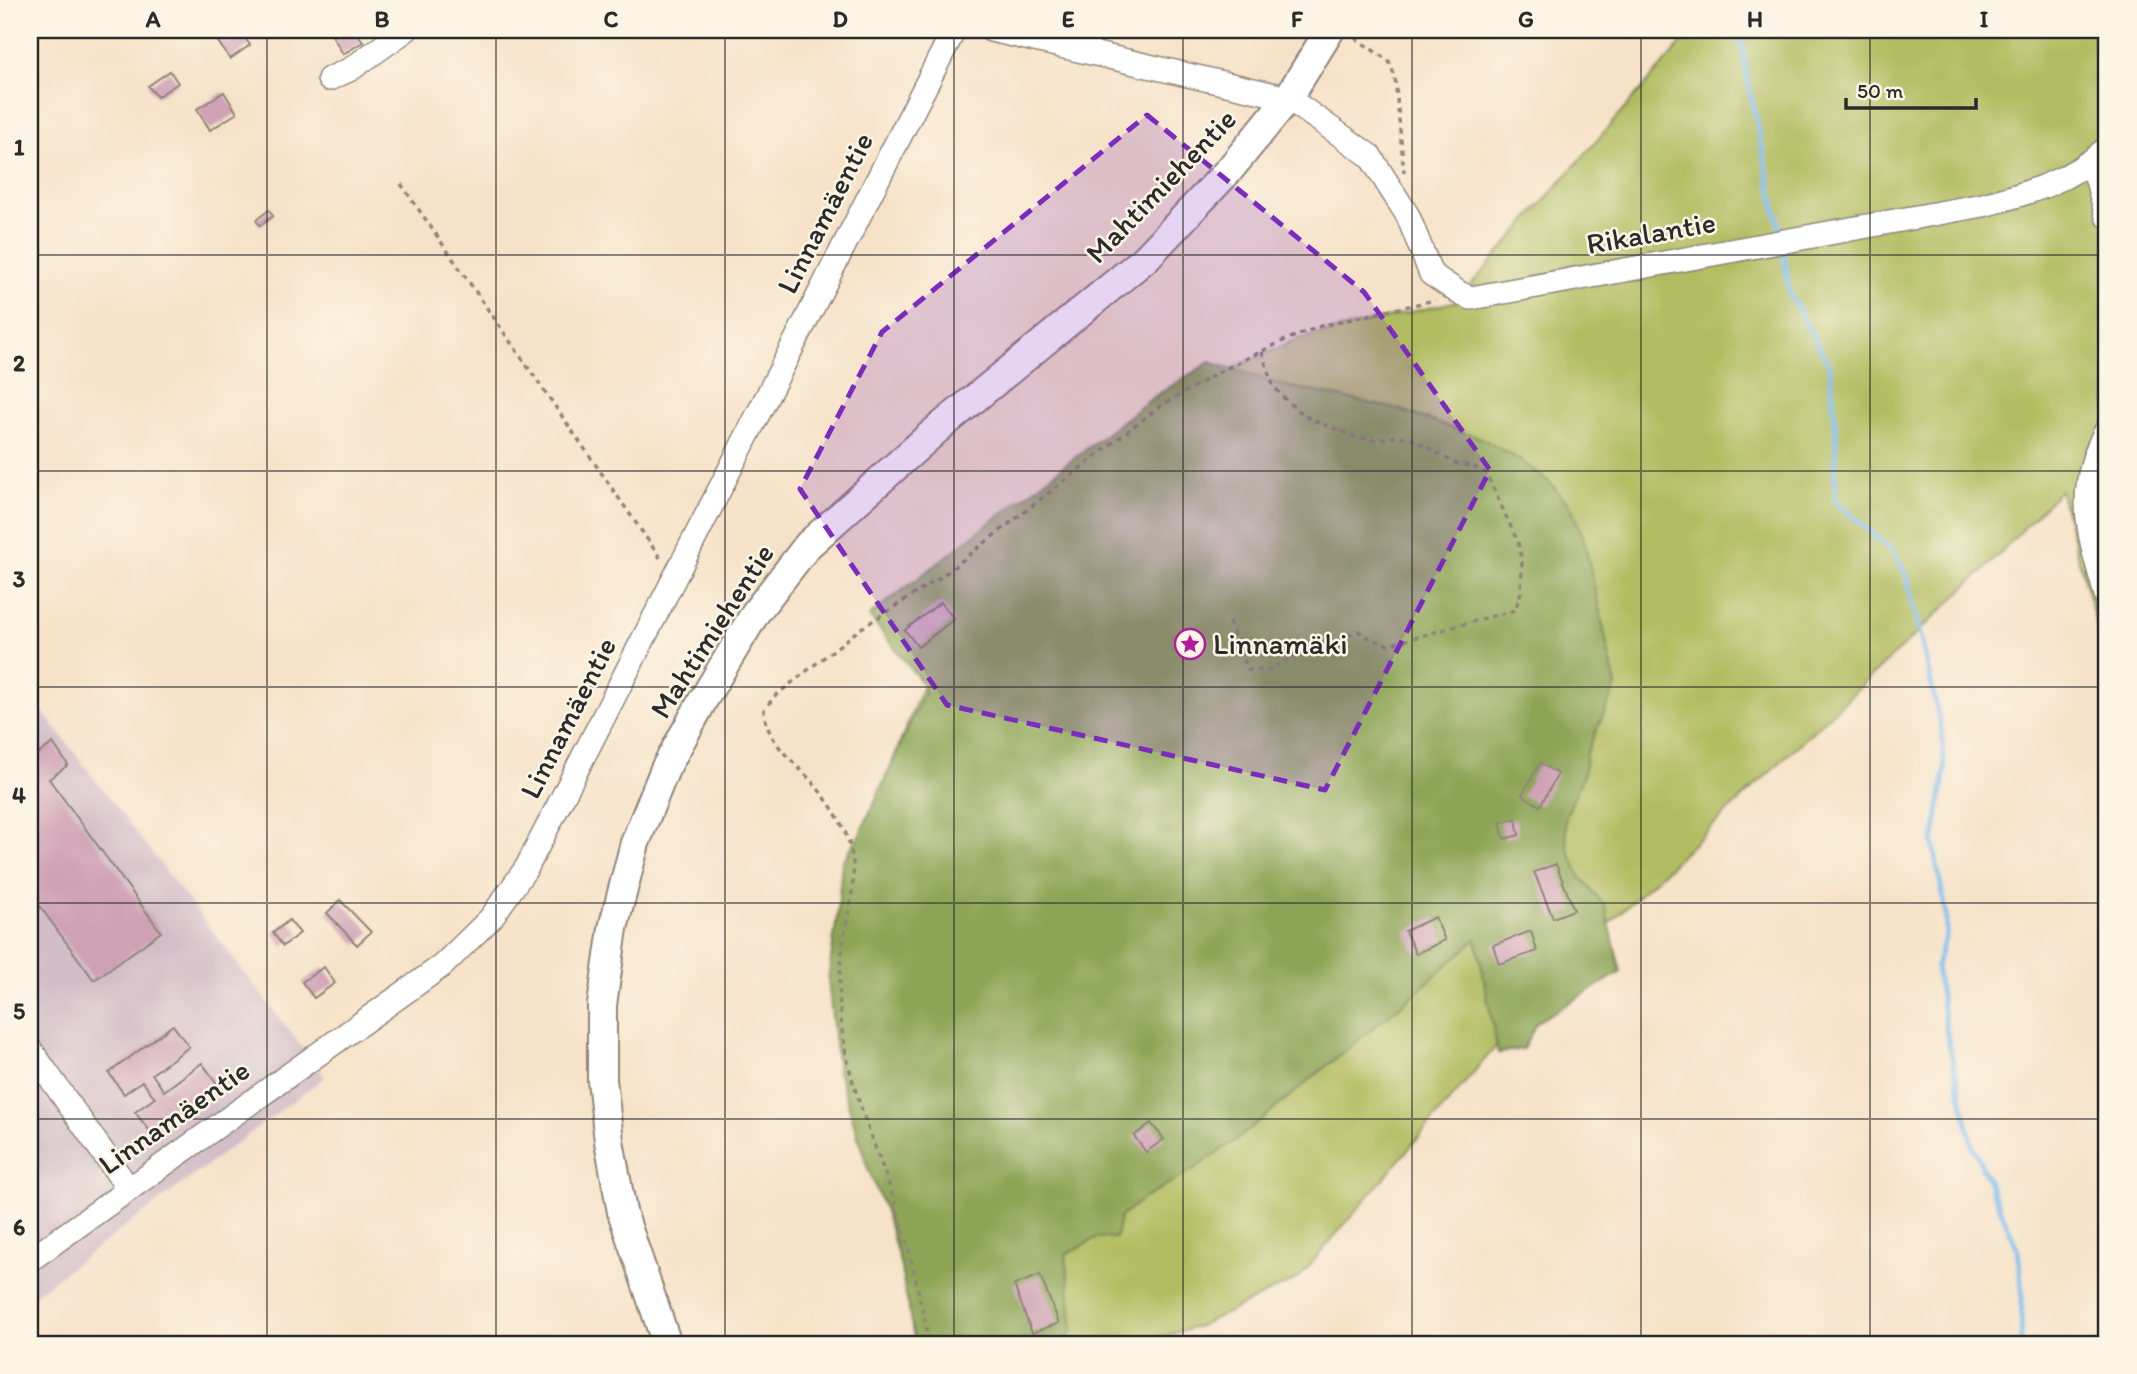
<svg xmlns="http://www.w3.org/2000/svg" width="2137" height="1374" font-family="Itim,sans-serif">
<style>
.industrial{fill:#d2bdc8}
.green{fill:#b0bc5e;stroke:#6e7444;stroke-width:2}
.forest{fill:#8ca455;stroke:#5c6840;stroke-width:2}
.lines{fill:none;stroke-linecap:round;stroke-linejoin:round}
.stream{stroke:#7abbef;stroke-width:5}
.building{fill:#cfa1b5}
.minor-casing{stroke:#90867a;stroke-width:26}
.major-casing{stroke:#90867a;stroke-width:32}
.path{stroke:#90867a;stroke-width:3.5;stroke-dasharray:5 5;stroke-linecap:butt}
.minor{stroke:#fff;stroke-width:23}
.major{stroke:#fff;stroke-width:28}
.marked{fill:#7b2cbf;fill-opacity:0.2;stroke:#7b2cbf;stroke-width:5;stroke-dasharray:14 9;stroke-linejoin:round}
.grid{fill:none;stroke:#2b2b2b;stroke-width:2;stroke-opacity:0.55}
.labels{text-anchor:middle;stroke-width:5;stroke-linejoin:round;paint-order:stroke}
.street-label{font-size:30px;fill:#2b2b2b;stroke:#fcf5e5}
.poi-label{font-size:30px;fill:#2b2b2b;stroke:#fcf5e5;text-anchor:start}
.neatline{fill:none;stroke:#2b2b2b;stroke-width:2.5}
.grid-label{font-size:23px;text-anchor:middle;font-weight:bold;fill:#2b2b2b}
</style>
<rect width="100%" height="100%" fill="#fcf5e5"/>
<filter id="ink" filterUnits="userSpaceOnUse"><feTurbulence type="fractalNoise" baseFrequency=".0143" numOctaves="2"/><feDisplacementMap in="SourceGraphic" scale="14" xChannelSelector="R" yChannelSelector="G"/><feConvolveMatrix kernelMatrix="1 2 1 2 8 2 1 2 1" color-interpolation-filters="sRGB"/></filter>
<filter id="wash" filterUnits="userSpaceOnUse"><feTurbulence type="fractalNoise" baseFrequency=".00686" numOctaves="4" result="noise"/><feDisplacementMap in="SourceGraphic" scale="28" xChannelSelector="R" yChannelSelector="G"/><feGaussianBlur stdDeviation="1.57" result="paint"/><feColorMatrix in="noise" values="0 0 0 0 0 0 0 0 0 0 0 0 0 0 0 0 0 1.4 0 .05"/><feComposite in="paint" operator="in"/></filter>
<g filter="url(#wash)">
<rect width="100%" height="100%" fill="#f6e2c8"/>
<path class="industrial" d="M30 695 325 1077 30 1298Z"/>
<path class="green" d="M1693 30H2107V477C2099 493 2103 520 2107 537V664L2060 490 1986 568 1565 965 1299 1278 1197 1327 1134 1344H934L859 845 919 695 982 554 1220 374 1298 339 1457 301Z"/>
<path class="forest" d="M1210 362 1282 385 1397 409 1481 438 1523 462 1549 482 1571 506 1584 539 1616 686 1586 754 1584 773 1565 819 1567 847 1580 876 1605 906 1621 972 1537 1022 1523 1049 1498 1053 1476 939 1417 992 1240 1137 1194 1169 1143 1199 1120 1217 1116 1238H1097L1066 1254 1073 1330 1063 1344H915L900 1263 885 1211 867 1166 838 1071 828 980 838 909 842 862 860 834 924 693 923 684 869 616 1152 398Z"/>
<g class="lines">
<path class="stream" d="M1740 30 1747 77 1781 236
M1783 246 1789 293 1830 367 1836 433 1835 501 1895 553 1907 577 1941 727 1945 771 1933 844 1946 912V935L1936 967 1949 1044 1971 1141 2018 1250 2022 1291 2021 1344"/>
</g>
<g id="blocks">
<path class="building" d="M223 30H239L250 45 230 59 214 36Z
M340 30H355L363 42 343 54 332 35Z
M170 71 178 83 157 97 148 86Z
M224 92 237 113 210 130 197 109Z
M269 210 273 216 260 226 256 220Z
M941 602 954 619 918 647 905 630Z
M53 743 68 765 49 779 161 932 94 980 30 893V760Z
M1540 763 1558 774 1540 806 1522 795Z
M1516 819 1519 835 1504 839 1500 822Z
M1556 864 1574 910 1553 918 1534 872Z
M340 900 371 932 357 945 327 913Z
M1435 917 1445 940 1416 954 1405 931Z
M289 920 300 933 283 946 273 933Z
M1531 931 1537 951 1499 964 1493 945Z
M324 967 335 983 314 998 302 982Z
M173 1025 189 1047 152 1074 164 1091 202 1063 218 1085 152 1134 135 1112 155 1098 142 1081 124 1094 109 1073Z
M1151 1123 1164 1139 1146 1152 1134 1136Z
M1040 1275 1059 1323 1032 1333 1014 1285Z"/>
</g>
</g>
<g filter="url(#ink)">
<use href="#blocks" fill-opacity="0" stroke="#90867a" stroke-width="2"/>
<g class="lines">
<g class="minor-casing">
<path id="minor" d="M991 30 1288 98 1370 156 1408 216 1431 274 1461 294 1471 298 1983 205C2030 193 2070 181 2107 148
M329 79 351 69 406 30
M2092 162 2107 216
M2107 429C2073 491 2089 535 2107 598
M30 1049 128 1188
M30 1260 443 965 491 918 527 867 954 30"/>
</g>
<g class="major-casing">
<path id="major" d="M667 1344 622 1212 609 1141 602 1080V1005L613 928 635 843 665 769 703 700 756 612 808 545 934 432 1146 258 1230 169 1288 98 1330 30"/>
</g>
<path class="path" d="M1355 38 1389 61 1395 78 1404 172
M401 184 661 559
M1229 622 1248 670H1271L1292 657 1316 651 1358 631 1373 640 1388 645 1515 610 1521 592 1522 562 1518 542 1486 473 1474 467 1454 463 1417 441 1400 436 1375 440 1356 437 1310 419 1289 403 1273 386 1262 352
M927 1332C918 1291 910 1249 897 1209 880 1154 853 1099 844 1042 837 1006 839 966 845 931 850 903 858 875 850 847 845 825 828 800 813 783 793 760 766 742 764 710L775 696 860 629 941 577 1156 409 1221 371 1283 341 1321 326 1435 300"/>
<use href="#minor" class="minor"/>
<use href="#major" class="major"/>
</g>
</g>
<path class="marked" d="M1147 115 1364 292 1490 470 1325 790 947 705 800 489 882 332Z"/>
<path class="grid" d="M267 30V1344M496 30V1344M725 30V1344M954 30V1344M1183 30V1344M1412 30V1344M1641 30V1344M1870 30V1344M30 255H2107M30 471H2107M30 687H2107M30 903H2107M30 1119H2107"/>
<defs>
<g id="sight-ring" transform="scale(1.575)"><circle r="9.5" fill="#fcf5e5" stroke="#b5179e" stroke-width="1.5"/><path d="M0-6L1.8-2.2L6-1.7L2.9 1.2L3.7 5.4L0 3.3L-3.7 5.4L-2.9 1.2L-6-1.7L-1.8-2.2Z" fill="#b5179e"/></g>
</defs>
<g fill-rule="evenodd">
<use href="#sight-ring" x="1190" y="644"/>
</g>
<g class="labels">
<g class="street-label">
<text transform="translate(1161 186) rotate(-46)" y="10">Mahtimiehentie</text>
<text transform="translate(825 213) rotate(-63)" y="10">Linnamäentie</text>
<text transform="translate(1651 233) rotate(-10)" y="10">Rikalantie</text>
<text transform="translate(712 631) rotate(-57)" y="10">Mahtimiehentie</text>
<text transform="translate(568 718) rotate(-63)" y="10">Linnamäentie</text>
<text transform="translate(174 1117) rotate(-35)" y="10">Linnamäentie</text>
</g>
<g class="poi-label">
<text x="1213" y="654">Linnamäki</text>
</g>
</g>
<rect width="2137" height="1374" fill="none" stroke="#fcf5e5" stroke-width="77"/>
<path d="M1846 98v10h130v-10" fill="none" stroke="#2b2b2b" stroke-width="3.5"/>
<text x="1857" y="98" font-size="21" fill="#2b2b2b" stroke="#fcf5e5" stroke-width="5" paint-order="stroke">50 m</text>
<rect x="38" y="38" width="2060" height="1298" class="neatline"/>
<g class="grid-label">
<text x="153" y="27">A</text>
<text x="382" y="27">B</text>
<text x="611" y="27">C</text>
<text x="840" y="27">D</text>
<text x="1068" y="27">E</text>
<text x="1297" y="27">F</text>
<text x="1526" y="27">G</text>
<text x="1755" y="27">H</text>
<text x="1984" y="27">I</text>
<text x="19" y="155">1</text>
<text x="19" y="371">2</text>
<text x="19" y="587">3</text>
<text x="19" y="803">4</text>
<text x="19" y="1019">5</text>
<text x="19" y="1235">6</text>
</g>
</svg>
